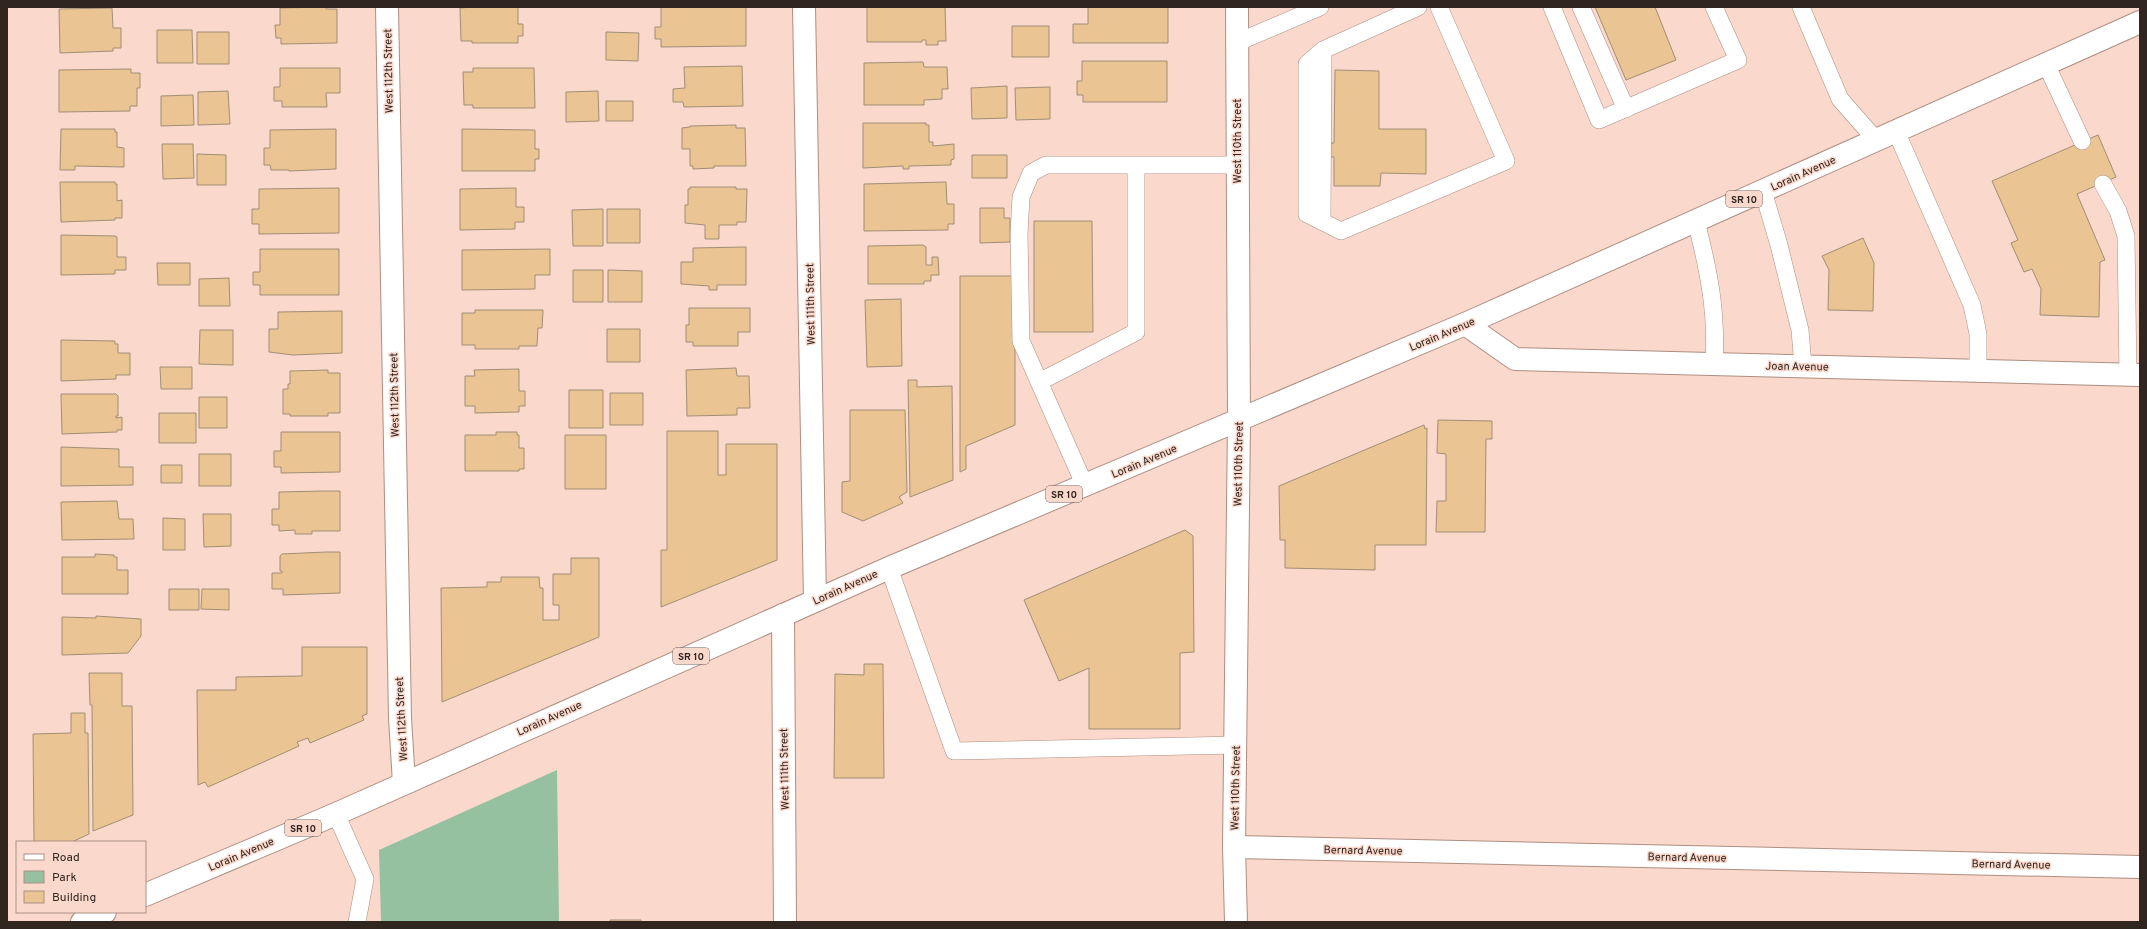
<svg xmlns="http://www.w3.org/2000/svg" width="2147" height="929" font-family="Overpass,sans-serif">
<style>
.green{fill:#95c1a1}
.building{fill:#eac492;stroke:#a18e76}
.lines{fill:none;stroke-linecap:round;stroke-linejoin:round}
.service-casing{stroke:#ad8e82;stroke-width:18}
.minor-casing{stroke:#ad8e82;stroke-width:24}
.primary-casing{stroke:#ad8e82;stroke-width:24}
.service{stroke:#fff;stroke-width:17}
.minor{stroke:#fff;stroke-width:22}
.primary{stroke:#fff;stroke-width:22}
.labels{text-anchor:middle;stroke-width:3;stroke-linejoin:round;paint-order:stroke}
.shield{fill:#fad8cb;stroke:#6d5b53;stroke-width:1}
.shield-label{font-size:10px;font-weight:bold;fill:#312520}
.street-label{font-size:11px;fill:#312520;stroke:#fad8cb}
</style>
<rect width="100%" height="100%" fill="#fad8cb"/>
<path class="green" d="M557 770 559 922H381L379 850Z"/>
<path class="building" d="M326 7V9H337V43L281 44V38H276L275 25H280V8Z
M473 7H518V24H523V36H518V43H472V41H461L460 8Z
M661 7H746V46L661 47V39H655V27H661Z
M867 7H945L946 41H938V45H926V40H922V42H867Z
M1088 7H1168V43H1073V24H1088Z
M1595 7H1655L1676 60 1626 80Z
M112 8 113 28H121V48H113V51L60 53 59 9Z
M1012 26H1049V57H1012Z
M157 30H192L193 63H157Z
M197 32H229V64H197Z
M606 32 639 33 638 61 606 60Z
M1082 61H1167V102H1083V95H1077V81H1082Z
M923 62 924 67H947L948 89H942V99L924 100V105H864V63Z
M742 66 743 106 684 107 683 102H673V89L685 88 684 67Z
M280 68H340V93H326L327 107H282V101H274V87H280Z
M473 68H534L535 108H473V105H464L463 72H473Z
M131 69V73H140V88H137V106H130V111L59 112V70Z
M1335 70 1379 71V129H1426V174L1381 173 1380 186H1334V157H1329V143H1334Z
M1007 86V118L972 119 971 88Z
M1050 87V119L1016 120 1015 88Z
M228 91 230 124 198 125V92Z
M598 91 599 121 566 122V92Z
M193 95 194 125 161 126V96Z
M606 101H633V121H606Z
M863 123H926V125H929V142H933V146L954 144V159L951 160V165L909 166V169H903V166L863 168Z
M736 125V128H745L746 166H714V168L693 169V166H690V149H682V128L690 127V126Z
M61 129H115V132H117V147L124 148V167L75 166V170H60Z
M336 129V169L289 171V170H271L270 165H264V148H270V130Z
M462 129 535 130V149H539V159H535V171H462Z
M2098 135 2116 177 2077 194 2105 260 2100 262 2099 317 2040 315 2041 289 2032 269 2024 272 2011 243 2018 240 1992 181Z
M162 144H193L194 178 163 179Z
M197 154 226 155V185H197Z
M972 155H1007V178H972Z
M60 182H115V184H117V201L122 200V218H115V220L61 222Z
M946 182 947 204H954V224H948V230L864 231V184Z
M690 187H736V189H747L746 222H737V225H719V239H705V225L685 223V205H688V189H690Z
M339 188V233L259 234V224H252V209H259V189Z
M516 188V207H524V222H515V229L460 230V189Z
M980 208H1004V218H1010V242L980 243Z
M603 209V246H573L572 210Z
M607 209H640V243H607Z
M1034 221H1092L1093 332H1034Z
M61 235 115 236 117 237V257H126V270H115V274L61 275Z
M1863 238 1874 263 1873 311 1828 310 1829 270 1822 256Z
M923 245 926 247V265H932V257H938L939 275H931V281H924V284H868V246Z
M746 247V285H717V290H709V286L681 284V262H693V248Z
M260 249H339V295H260V285H253V272H260Z
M550 249V275H535V289L462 290V250Z
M157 263H190V285H158Z
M573 270H603V302H573Z
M608 270 642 271V302H608Z
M960 276H1015V425L966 446V469L960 472Z
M229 278 230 306H199V279Z
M901 299 902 366 867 367 865 300Z
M689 308H750V332H738V346H693V342H686V325H689Z
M475 310H543L542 328H538L537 346H519V349H475V345H462V313H475Z
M342 311V353L293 355 269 352V329H278V312Z
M607 329H640V362H607Z
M200 330H233V365L199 364Z
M61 340 115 341V344H118V353H130V375H116V379L61 381Z
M160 367H192V389H161Z
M736 368 737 376H749L750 408H737V415L687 416 686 370Z
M519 369V391H525V406H519V412L475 413V406H465V376H475L474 370Z
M328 370V373H340V413H328V416H290V414H283V389H288V384H290V371Z
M908 380H917V387L952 386 953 480 910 497Z
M569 390H603V428H569Z
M610 393H643V425H610Z
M61 394H116L118 396V416H116V418L122 417V430H117V432L62 434Z
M199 397H227V428H199Z
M850 410H905L907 492 899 497 903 503 863 521 842 512V482L850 481Z
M159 413H196V443H159Z
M1438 420 1492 421V439H1486L1485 532H1436L1437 501H1446V454L1437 453Z
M1424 425 1425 429 1427 428 1426 545H1375V570L1285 568V540H1280L1279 486Z
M667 431H718V475H726V444H777V560L661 607V550H667Z
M281 432H340V472L281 473V467H274V451H281Z
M496 432H517V435H519V448H524V469H519V471H465V435H496Z
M565 435H606V489H565Z
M61 447 119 449V467H133V485L61 486Z
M199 454H231V486H199Z
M161 465H182V483H161Z
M323 491H340V531H312V534H295V530L279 531V525H272V509H279V492Z
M117 501 119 519H133L134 539 62 540 61 502Z
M203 514H231V546L204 547Z
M163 518 185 519V550H163Z
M1185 530 1193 536 1194 652 1180 653V729H1089V668L1059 681 1024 600Z
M326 552H340V593L283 595V589H272V573H282V571H280V556L282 554Z
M95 554 114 555V557H117V570H128V594H62V557H95Z
M571 558H599V637L442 702 441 588 487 587V582H501V577H539L540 588H543V620H559V605H553V574H571Z
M169 589H199V610H169Z
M202 589H229V610L201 609Z
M96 616 141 619V636L128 653 62 655V617L96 618Z
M302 647H367V714L362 716 364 720 310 743 308 738 297 742 299 746 208 787 205 782 198 785 197 690H236V677L302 676Z
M864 664H883L884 778H834L835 674 864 675Z
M89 673H122V706H132L133 815 93 831 92 705H90Z
M71 713H85V733H88L89 834 72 842H34L33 734 71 733Z
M610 920H641V922H610Z"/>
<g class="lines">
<g class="service-casing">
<path id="service" d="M1418 7 1323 50 1307 64V214L1341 231 1506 161 1439 7
M1552 7 1599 120 1738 60 1714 7
M1581 7 1626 109
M1801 7 1840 99 1876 140
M1236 43 1320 7
M2046 64 2082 141
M1896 131 1972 305 1978 334V371
M2103 184 2118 211 2126 236 2128 375
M1763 191 1779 245 1800 330 1803 366
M1322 221 1323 50
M1696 221C1709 272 1717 311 1714 364
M1039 382 1136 332V166
M1085 486 1021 341 1019 234 1021 197 1031 173 1046 165H1237
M889 568 954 751 1236 745
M336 814 365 879 357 922"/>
</g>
<g class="minor-casing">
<path id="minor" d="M387 7 400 718 404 783
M804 7 815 600
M1465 324 1515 359 2140 375
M783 615 785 922
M1234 847 2140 867
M1236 922 1234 847 1239 421 1237 7"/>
</g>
<g class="primary-casing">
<path id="primary" d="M145 895 336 814 889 568 1465 324 2140 22
M82 922 105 912"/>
</g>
<use href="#service" class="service"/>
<use href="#minor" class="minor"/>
<use href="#primary" class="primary"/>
</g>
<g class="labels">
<g class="shield">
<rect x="1726" y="191" width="36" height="16" rx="3"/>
<rect x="1046" y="486" width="36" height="16" rx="3"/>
<rect x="673" y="648" width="36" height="16" rx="3"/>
<rect x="285" y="820" width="36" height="16" rx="3"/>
</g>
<g class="shield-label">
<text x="1744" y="203">SR 10</text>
<text x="1064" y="498">SR 10</text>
<text x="691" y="660">SR 10</text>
<text x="303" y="832">SR 10</text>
</g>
<g class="street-label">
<text transform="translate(388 71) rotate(-91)" y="4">West 112th Street</text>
<text transform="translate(1237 141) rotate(-90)" y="4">West 110th Street</text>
<text transform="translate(1803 173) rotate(-24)" y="4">Lorain Avenue</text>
<text transform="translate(810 304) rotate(-91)" y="4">West 111th Street</text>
<text transform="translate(1442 334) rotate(-23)" y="4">Lorain Avenue</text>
<text transform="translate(1797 366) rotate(1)" y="4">Joan Avenue</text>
<text transform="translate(394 395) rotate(-91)" y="4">West 112th Street</text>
<text transform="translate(1144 461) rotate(-23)" y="4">Lorain Avenue</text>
<text transform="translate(1238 464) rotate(-89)" y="4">West 110th Street</text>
<text transform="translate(845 587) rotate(-24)" y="4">Lorain Avenue</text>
<text transform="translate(549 718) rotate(-24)" y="4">Lorain Avenue</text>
<text transform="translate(401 719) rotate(-93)" y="4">West 112th Street</text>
<text transform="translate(784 769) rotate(-91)" y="4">West 111th Street</text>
<text transform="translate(1235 788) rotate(-89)" y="4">West 110th Street</text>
<text transform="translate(1363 850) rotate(1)" y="4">Bernard Avenue</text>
<text transform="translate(241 854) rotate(-23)" y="4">Lorain Avenue</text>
<text transform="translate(1687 857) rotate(1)" y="4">Bernard Avenue</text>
<text transform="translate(2011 864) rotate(1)" y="4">Bernard Avenue</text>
</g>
</g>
<rect width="2147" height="929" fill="none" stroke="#312520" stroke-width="16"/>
<rect x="16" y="841" width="130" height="72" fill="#fad8cb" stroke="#aa9087"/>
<rect x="24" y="854" width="20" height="6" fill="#ffffff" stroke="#aa9087"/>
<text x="52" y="861" font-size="12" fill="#312520">Road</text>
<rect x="24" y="871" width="20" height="12" fill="#95c1a1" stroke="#aa9087"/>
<text x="52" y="881" font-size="12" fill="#312520">Park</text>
<rect x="24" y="891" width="20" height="12" fill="#eac492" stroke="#aa9087"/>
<text x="52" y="901" font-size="12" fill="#312520">Building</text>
</svg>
